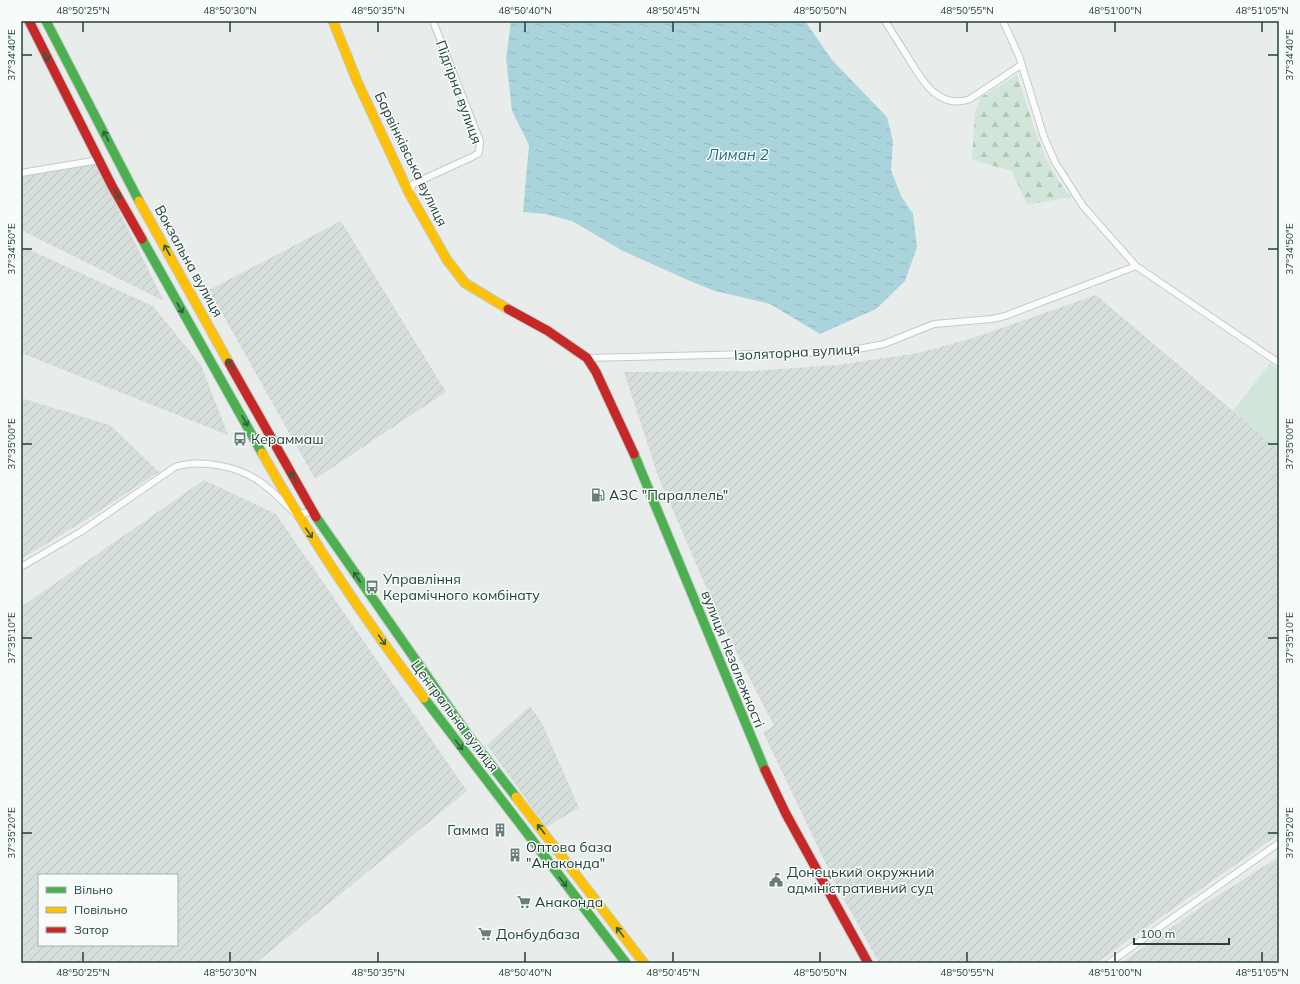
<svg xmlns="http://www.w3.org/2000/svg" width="1300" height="984" font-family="Mulish,sans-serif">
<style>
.industrial{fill:url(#industrial-furrows);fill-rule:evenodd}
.grass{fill:#d1e6d8}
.forest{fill:url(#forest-firs)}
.water{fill:url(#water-ripples)}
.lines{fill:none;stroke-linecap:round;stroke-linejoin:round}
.street-casing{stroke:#c5cac8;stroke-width:8}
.fast-casing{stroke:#c3cbc8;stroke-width:11}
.slow-casing{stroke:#c3cbc8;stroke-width:11}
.jam-casing{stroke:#c3cbc8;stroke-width:11}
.street{stroke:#fcfcfc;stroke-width:6}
.fast{stroke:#4caf50;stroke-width:9}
.slow{stroke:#ffc107;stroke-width:9}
.jam{stroke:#c62828;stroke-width:9}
.oneway{stroke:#2e5d40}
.ticks{fill:none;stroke:#24423a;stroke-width:1.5}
.labels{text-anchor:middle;stroke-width:3;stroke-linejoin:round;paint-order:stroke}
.street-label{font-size:14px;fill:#24423a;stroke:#f7fbf9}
.poi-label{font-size:14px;fill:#24423a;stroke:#f7fbf9;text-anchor:start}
.water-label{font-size:15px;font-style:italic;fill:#1c6f80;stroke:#f7fbf9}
.neatline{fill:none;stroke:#24423a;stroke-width:1.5}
.ticks-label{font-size:10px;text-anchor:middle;fill:#24423a}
</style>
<defs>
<pattern id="industrial-furrows" width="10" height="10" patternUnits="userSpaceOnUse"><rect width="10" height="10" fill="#d6dedb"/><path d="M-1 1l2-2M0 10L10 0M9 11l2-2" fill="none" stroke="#b8c0bd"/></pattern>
<pattern id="forest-firs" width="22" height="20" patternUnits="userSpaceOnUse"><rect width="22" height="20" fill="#d1e6d8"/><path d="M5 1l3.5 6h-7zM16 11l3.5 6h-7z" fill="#b3c6ba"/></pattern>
<pattern id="water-ripples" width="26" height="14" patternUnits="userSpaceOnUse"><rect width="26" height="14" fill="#a9d4db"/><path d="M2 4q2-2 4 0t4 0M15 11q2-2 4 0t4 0" fill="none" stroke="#91b7bd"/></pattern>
</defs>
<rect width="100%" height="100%" fill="#e8edeb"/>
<path class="industrial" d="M94 161 164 301 21 230V174Z
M341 221 446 392 315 479 209 290Z
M21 246 153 306 201 365 228 435 21 353Z
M1096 295 1279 450V834L1096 963H879L836 885 763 732 774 726 722 624 658 476 624 372 753 371 837 365 919 353 973 338Z
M21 398 110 425 159 472 84 521 21 559Z
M204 480 276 514 467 791 256 963H21V607ZM39 875H177V945H39Z
M530 706 542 723 579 808 546 827 487 745Z
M1277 858 1279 860V963H1121L1208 902Z"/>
<path class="grass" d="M1270 363 1279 370V450L1233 411Z"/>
<path class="forest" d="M1017 75C1031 116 1042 164 1071 197L1027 205 1012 171 972 160 975 112 980 98Z"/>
<path class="water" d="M511 21H805L832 60 887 117 893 141 891 170 901 196 913 214 917 247 905 281 876 309 820 334 770 304 715 291 690 281 623 251 572 221 545 214 523 212 529 145 512 111 506 58Z"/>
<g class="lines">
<g class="street-casing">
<path id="street" d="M885 21C893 34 901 46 909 59 922 81 939 110 970 99L1021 65
M1003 21 1019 56 1044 137 1055 162 1083 206 1136 266 1279 363
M21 173 99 160
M409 193 413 184 472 157 479 153 480 141 433 21
M587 358 842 352 884 344 934 324 992 319 1005 316 1136 266
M21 567 82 531 175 467C200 459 237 466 259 481 272 490 284 503 296 514L312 512
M1109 963 1279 843"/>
</g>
<g class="fast-casing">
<path id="fast" d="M46 21 139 201
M142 239 262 453
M634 454 765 770
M316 517 468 735 516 797
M424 698 626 963"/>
</g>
<g class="slow-casing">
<path id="slow" d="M333 21 357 81 409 193 447 260 465 283 508 309
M139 201 229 363
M262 453C310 538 365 620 424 698
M516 797 644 963"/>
</g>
<g class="jam-casing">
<path id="jam" d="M29 21 112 186 142 239
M508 309 548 331 587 358 596 372 634 454
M229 363 316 517
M765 770 786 814 868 963"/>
</g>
<use href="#street" class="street"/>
<use href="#fast" class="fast"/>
<use href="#slow" class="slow"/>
<use href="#jam" class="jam"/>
</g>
<defs><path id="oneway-shaft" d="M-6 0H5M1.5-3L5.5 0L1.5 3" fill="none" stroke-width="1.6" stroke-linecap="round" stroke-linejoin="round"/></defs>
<g class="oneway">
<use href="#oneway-shaft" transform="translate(46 56) rotate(63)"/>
<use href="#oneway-shaft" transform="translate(106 136) rotate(-117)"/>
<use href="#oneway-shaft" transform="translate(117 194) rotate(61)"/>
<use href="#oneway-shaft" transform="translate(167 250) rotate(-119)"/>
<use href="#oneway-shaft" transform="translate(180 308) rotate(61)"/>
<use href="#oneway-shaft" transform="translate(230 364) rotate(-119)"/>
<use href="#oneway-shaft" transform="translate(245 421) rotate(60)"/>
<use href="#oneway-shaft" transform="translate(293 477) rotate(-120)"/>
<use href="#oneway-shaft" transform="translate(309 533) rotate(56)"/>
<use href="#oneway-shaft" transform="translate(357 577) rotate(-124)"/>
<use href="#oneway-shaft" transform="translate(382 640) rotate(55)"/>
<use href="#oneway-shaft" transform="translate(459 745) rotate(53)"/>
<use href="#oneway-shaft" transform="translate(541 829) rotate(-128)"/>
<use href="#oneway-shaft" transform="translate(563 882) rotate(52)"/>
<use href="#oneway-shaft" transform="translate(620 932) rotate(-127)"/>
</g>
<path class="ticks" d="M83 22V32M230 22V32M378 22V32M525 22V32M673 22V32M820 22V32M967 22V32M1115 22V32M1262 22V32M22 55H32M1268 55H1278M22 249H32M1268 249H1278M22 444H32M1268 444H1278M22 638H32M1268 638H1278M22 833H32M1268 833H1278M83 952V962M230 952V962M378 952V962M525 952V962M673 952V962M820 952V962M967 952V962M1115 952V962M1262 952V962"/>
<defs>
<g id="bus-bare" transform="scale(1.08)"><path d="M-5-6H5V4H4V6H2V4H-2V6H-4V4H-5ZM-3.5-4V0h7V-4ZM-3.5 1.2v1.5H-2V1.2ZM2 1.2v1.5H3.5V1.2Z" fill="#697e78" stroke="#f7fbf9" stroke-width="2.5" paint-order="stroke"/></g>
<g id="fuel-bare" transform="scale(1.08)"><path d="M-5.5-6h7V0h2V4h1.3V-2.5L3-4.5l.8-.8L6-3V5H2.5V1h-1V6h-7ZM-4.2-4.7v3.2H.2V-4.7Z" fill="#697e78" stroke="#f7fbf9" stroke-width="2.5" paint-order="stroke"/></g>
<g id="building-bare" transform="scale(1.08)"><path d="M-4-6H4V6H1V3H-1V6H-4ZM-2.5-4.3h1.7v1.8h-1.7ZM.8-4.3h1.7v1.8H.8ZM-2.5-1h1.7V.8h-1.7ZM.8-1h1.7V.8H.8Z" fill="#697e78" stroke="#f7fbf9" stroke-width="2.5" paint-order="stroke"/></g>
<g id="civic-bare" transform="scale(1.08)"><path d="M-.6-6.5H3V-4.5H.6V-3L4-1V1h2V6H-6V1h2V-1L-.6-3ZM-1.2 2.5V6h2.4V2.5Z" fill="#697e78" stroke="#f7fbf9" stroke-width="2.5" paint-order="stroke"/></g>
<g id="supermarket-bare" transform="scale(1.08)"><path d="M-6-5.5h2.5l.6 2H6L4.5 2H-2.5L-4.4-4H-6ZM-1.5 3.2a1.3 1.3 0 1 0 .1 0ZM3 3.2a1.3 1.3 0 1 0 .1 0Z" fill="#697e78" stroke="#f7fbf9" stroke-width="2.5" paint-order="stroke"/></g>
</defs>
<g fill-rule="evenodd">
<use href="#bus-bare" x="240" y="439"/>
<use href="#fuel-bare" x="598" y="495"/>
<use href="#bus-bare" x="372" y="587"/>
<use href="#building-bare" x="500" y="830"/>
<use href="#building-bare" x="515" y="855"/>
<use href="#civic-bare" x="776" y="880"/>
<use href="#supermarket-bare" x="524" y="902"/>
<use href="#supermarket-bare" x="485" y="934"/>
</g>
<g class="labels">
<g class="street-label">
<text transform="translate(459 92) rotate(70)" y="5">Підгірна вулиця</text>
<text transform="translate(411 159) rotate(64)" y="5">Барвінківська вулиця</text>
<text transform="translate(189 261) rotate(61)" y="5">Вокзальна вулиця</text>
<text transform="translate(797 352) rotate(-3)" y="5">Ізоляторна вулиця</text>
<text transform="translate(733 659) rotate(68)" y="5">вулиця Незалежності</text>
<text transform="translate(455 716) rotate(53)" y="5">Центральна вулиця</text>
</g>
<g class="poi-label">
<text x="251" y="444">Кераммаш</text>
<text x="609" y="500">АЗС "Параллель"</text>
<text x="383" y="584">Управління<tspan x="383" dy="16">Керамічного комбінату</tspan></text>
<text x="489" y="835" text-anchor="end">Гамма</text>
<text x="526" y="852">Оптова база<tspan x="526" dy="16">"Анаконда"</tspan></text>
<text x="787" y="877">Донецький окружний<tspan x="787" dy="16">адміністративний суд</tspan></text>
<text x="535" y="907">Анаконда</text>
<text x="496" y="939">Донбудбаза</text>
</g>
<g class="water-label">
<text x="738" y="160">Лиман 2</text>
</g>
</g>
<rect width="1300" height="984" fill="none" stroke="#f7fbf9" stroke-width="44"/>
<rect x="38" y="874" width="140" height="72" fill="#f7fbf9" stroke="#a3b1ad"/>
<rect x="46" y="887" width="20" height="6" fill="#4caf50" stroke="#a3b1ad"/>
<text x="74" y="894" font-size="12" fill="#24423a">Вільно</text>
<rect x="46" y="907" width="20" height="6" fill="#ffc107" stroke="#a3b1ad"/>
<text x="74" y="914" font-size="12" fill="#24423a">Повільно</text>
<rect x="46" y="927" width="20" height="6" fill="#c62828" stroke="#a3b1ad"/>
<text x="74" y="934" font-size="12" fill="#24423a">Затор</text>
<path d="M1134 938v6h95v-6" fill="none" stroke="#24423a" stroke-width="2"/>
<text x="1140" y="938" font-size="12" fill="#24423a" stroke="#f7fbf9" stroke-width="3" paint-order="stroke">100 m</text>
<rect x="22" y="22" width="1256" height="940" class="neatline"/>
<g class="ticks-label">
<text x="83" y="14">48°50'25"N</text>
<text x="230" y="14">48°50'30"N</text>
<text x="378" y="14">48°50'35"N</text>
<text x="525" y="14">48°50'40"N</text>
<text x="673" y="14">48°50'45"N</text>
<text x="820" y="14">48°50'50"N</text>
<text x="967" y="14">48°50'55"N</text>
<text x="1115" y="14">48°51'00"N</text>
<text x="1262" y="14">48°51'05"N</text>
<text transform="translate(1289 55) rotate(-90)" y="4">37°34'40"E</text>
<text transform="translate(11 55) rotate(-90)" y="4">37°34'40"E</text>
<text transform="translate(1289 249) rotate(-90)" y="4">37°34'50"E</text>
<text transform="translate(11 249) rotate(-90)" y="4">37°34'50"E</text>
<text transform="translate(1289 444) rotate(-90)" y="4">37°35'00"E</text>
<text transform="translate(11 444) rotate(-90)" y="4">37°35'00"E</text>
<text transform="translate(1289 638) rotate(-90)" y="4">37°35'10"E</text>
<text transform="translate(11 638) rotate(-90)" y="4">37°35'10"E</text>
<text transform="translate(1289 833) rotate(-90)" y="4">37°35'20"E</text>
<text transform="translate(11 833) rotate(-90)" y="4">37°35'20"E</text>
<text x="83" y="976">48°50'25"N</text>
<text x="230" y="976">48°50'30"N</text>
<text x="378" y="976">48°50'35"N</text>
<text x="525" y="976">48°50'40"N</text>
<text x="673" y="976">48°50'45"N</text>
<text x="820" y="976">48°50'50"N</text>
<text x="967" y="976">48°50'55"N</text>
<text x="1115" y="976">48°51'00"N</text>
<text x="1262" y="976">48°51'05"N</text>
</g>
</svg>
